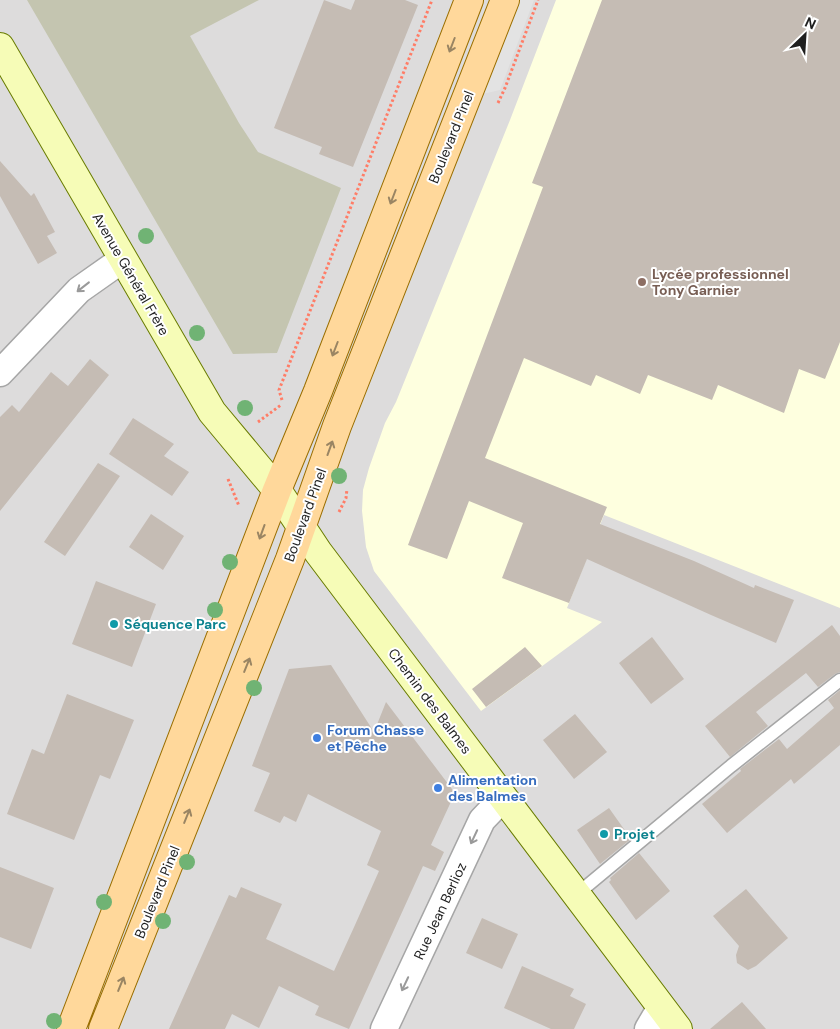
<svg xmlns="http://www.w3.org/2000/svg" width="840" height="1029" font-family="'DM Sans',sans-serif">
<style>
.residential{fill:#dddcdc}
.education{fill:#feffdf}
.construction{fill:#c4c5b0}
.parking{fill:#e3e3e3}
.building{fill:#c5bcb4}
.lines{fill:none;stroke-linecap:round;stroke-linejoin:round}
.lane-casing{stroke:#a6a6a6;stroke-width:15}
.street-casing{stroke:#a6a6a6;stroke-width:29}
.secondary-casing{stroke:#697c00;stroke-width:30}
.primary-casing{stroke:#9a6e00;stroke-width:30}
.path{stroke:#ff7d67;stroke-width:3;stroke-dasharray:2.5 2.5;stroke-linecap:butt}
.lane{stroke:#fff;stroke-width:12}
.street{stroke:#fff;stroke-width:26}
.secondary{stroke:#f6fcb7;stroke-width:28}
.primary{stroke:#ffd89b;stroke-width:28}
.tree{fill:#70b374}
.oneway{stroke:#9a8563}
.oneway2{stroke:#9a9a9a}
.education-dot{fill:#8d6e63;stroke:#fff;stroke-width:2}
.culture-dot{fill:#0f9aa8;stroke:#fff;stroke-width:2}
.shop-dot{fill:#3f7fe0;stroke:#fff;stroke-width:2}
.labels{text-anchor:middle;stroke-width:4;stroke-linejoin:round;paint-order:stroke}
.street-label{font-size:14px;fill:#1f1f1f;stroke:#fff}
.education-label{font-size:14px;font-weight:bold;fill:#785e54;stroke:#fff;text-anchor:start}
.culture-label{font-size:14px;font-weight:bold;fill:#0d838f;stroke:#fff;text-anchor:start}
.shop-label{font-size:14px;font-weight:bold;fill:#366cbe;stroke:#fff;text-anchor:start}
</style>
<rect width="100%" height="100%" fill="#f0ede5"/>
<path class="residential" d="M0 0H840V1029H0Z"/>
<path class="education" d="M556 0H840V608L604 515 567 608 602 622 481 711 374 571 366 547 362 511 363 490 369 468 385 423 396 402 510 120Z"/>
<path class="construction" d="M27 0H259L190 36 239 123 258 152 341 188 277 353 233 354Z"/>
<path class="parking" d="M508 0H534L500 90 478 95Z"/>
<path class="building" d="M324 0 351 10 355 0H405L418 5 353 167 319 154 322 147 274 128Z
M602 0H840V342L825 379 799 369 784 413 718 385 712 400 648 375 640 394 596 375 591 386 524 358 485 458 607 507 600 524 694 561 754 588 755 585 794 600 776 643 711 615 587 559 569 603 502 578 523 523 469 501 447 559 408 545 543 187 532 183Z
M0 161 31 196 34 193 55 232 47 236 57 253 38 264 0 196Z
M90 359 109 375 0 511V417L12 405 19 412 51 372 68 386Z
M133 418 174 444 164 456 189 472 172 496 109 454Z
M98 463 120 476 65 556 44 542Z
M151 514 184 536 163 570 129 547Z
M96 581 156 604 132 667 72 644Z
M832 625 840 636V672L835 674 818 687 806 673 756 712 768 726 730 757 705 726Z
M652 637 684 679 651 704 619 663Z
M525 647 542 666 486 707 472 689Z
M331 665 374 732 386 702 455 793 431 845 444 852 435 871 423 866 349 1029 315 1015 319 1006 279 986 259 1028 232 1014 225 1029H169L229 895 236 898 241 887 282 904 266 939 334 971 355 925 379 871 367 865 381 831 308 794 296 822 284 816 280 823 254 811 270 773 252 766 289 669Z
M840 690V745L794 784 791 779 727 833 702 804 741 771 740 769 779 739 787 749 834 708 828 700Z
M67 694 134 720 110 779 100 775 74 840 7 814 32 749 44 754Z
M575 714 607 752 574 779 543 740Z
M609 808 631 839 600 864 577 830Z
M639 853 670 891 636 920 609 882 611 880 610 878Z
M0 867 54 888 31 949 0 937Z
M746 889 788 938 756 966 748 970 737 963 736 955 739 946 713 916Z
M482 918 518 934 502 969 466 953Z
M522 966 574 989 570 996 586 1004 574 1029H551L504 1008Z
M742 1002 766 1029H710Z"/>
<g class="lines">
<g class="lane-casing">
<path id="lane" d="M576 895 731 766 840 680"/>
</g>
<g class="street-casing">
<path id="street" d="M0 373 79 290 123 259
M384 1029 482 820 503 798
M648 1029 661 1007"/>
</g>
<g class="secondary-casing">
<path id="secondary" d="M0 47 212 412 277 490 318 552 678 1029"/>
</g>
<g class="primary-casing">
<path id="primary" d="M71 1029 277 490 318 391 469 0
M103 1029 290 559 337 426 505 0"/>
</g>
<path class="path" d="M498 103 505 88 538 0
M282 400 279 390 432 0
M258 422 281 405
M228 479 239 506
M339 512 346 498 347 489"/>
<use href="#lane" class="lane"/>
<use href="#street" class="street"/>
<use href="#secondary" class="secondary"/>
<use href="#primary" class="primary"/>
</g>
<g class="tree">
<circle cx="146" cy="236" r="8"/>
<circle cx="197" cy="333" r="8"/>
<circle cx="245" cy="408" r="8"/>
<circle cx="339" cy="476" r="8"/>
<circle cx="230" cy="562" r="8"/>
<circle cx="215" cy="610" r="8"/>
<circle cx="254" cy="688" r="8"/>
<circle cx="187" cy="862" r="8"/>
<circle cx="104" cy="902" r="8"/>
<circle cx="163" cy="921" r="8"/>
<circle cx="54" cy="1021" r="8"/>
</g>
<defs><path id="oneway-shaft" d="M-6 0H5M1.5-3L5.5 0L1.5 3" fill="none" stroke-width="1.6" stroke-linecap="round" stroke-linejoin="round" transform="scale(1.25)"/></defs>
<g class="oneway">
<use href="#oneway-shaft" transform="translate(452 45) rotate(111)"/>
<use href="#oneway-shaft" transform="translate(393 197) rotate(111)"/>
<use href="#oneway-shaft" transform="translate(335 349) rotate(111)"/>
<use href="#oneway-shaft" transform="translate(330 448) rotate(-70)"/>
<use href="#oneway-shaft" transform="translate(262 532) rotate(110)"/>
<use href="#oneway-shaft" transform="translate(247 665) rotate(-68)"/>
<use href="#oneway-shaft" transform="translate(187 816) rotate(-68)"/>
<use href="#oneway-shaft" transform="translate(121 984) rotate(-68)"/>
</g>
<g class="oneway2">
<use href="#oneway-shaft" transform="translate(83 287) rotate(142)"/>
<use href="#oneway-shaft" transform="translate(474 837) rotate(115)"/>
<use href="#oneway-shaft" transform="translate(405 984) rotate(115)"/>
</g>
<circle class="education-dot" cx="642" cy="282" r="5"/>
<g class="culture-dot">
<circle cx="114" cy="624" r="5"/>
<circle cx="604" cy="834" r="5"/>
</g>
<g class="shop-dot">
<circle cx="317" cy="738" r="5"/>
<circle cx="438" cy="788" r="5"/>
</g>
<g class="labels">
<g class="street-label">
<text transform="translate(451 137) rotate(-68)" y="5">Boulevard Pinel</text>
<text transform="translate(131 274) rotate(60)" y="5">Avenue Général Frère</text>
<text transform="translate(305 515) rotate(-70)" y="5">Boulevard Pinel</text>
<text transform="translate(430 701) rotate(53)" y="5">Chemin des Balmes</text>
<text transform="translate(157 892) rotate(-68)" y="5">Boulevard Pinel</text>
<text transform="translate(440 911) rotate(-65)" y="5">Rue Jean Berlioz</text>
</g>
<g class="education-label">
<text x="652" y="279">Lycée professionnel<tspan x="652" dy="16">Tony Garnier</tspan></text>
</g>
<g class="culture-label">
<text x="124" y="629">Séquence Parc</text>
<text x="614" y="839">Projet</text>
</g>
<g class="shop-label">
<text x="327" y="735">Forum Chasse<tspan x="327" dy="16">et Pêche</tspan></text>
<text x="448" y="785">Alimentation<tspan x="448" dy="16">des Balmes</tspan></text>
</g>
</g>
<g transform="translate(805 35) rotate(25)" stroke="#ffffff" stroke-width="4" paint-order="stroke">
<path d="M0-4L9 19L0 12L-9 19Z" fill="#1f1f1f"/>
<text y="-8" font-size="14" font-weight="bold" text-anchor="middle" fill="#1f1f1f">N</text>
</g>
</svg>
